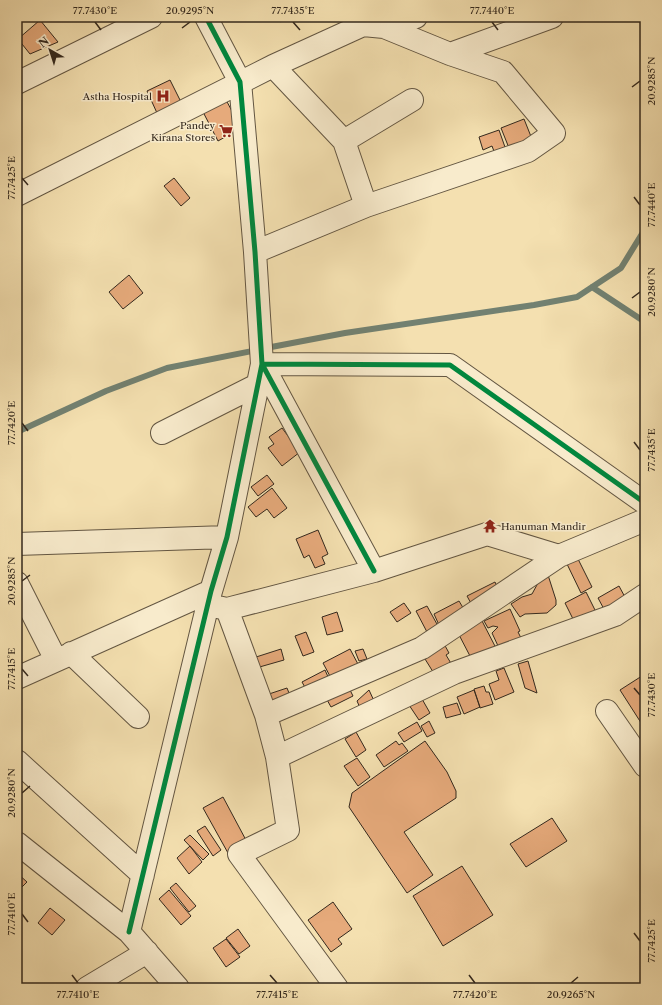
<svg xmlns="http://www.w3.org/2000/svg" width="662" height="1005" font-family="'Libre Caslon Text',serif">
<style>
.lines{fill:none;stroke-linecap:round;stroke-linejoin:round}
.stream{stroke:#728171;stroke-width:6}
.building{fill:#e6aa7b;stroke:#33281d}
.minor-casing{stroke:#635642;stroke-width:24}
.minor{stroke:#f8ebcc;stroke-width:22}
.cycleway-casing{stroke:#f8ebcc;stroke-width:8}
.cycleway{stroke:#00873e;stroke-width:5}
.ticks{fill:none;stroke:#33281d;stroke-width:1.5}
.labels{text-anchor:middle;stroke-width:3;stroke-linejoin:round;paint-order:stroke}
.poi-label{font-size:10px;fill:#33281d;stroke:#f8ebcc;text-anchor:end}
.neatline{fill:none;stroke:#33281d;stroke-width:1.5}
.ticks-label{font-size:10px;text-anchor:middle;fill:#33281d}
</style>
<rect width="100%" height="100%" fill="#f4e0b0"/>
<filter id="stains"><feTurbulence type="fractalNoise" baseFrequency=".005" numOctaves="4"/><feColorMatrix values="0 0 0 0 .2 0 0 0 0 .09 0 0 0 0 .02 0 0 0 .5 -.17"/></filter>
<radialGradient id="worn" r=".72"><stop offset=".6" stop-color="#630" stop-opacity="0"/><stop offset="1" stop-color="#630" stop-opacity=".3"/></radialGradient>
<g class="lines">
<path class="stream" d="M592 287 645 322
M266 348 345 333 534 305 577 297 621 268 645 229
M17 432 106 391 167 368 257 350"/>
</g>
<path class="building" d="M276 17H286L280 22Z
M40 20 58 42 30 54 18 39Z
M170 80 181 102 157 113 147 91Z
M225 98 241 128 218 141 202 110Z
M524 119 532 139 511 153 501 128Z
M499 130 506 150 495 154 492 146 483 150 479 137Z
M174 178 190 198 181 206 164 186Z
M129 275 143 293 123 309 109 292Z
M282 428 300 452 282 466 268 448 274 444 269 437Z
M267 475 274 484 258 496 251 487Z
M272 488 287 508 274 518 267 509 256 517 248 507Z
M318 530 328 554 322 557 325 564 315 568 309 555 304 558 296 539Z
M578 559 592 587 581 593 567 564Z
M548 575 556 600V605L547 613 525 614 520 617 511 604 522 597 532 594 538 583Z
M495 582 500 593 473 607 467 596Z
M619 586 626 599 605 611 598 598Z
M586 592 596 612 575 623 565 603Z
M459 601 465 611 439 625 434 614Z
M404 603 411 613 397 622 390 612Z
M427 606 438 626 427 632 416 611Z
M510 609 520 631 518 632 521 638 499 648 492 633 498 627 493 626 488 628 484 621Z
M337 612 343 631 327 635 322 617Z
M481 619 497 650 470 656 457 631Z
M306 632 314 652 303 656 295 636Z
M443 642 449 653 446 655 452 665 435 675 420 651Z
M281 649 284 660 256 668 253 658Z
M350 649 359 666 332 680 323 663Z
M363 649 367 659 359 661 355 651Z
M528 661 537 693 525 688 518 664Z
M504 668 514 692 495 700 489 684 499 680 496 671Z
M325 670 329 679 307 691 302 682Z
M645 674V729L620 690Z
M348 686 353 696 331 707 326 698Z
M484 686 486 692H489L493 704 480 708 474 689Z
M287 688 291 698 266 706 263 696Z
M369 690 375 703 361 710 357 701Z
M474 690 480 707 464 714 457 697Z
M422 699 430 713 419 720 407 702Z
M457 703 461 714 446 718 443 707Z
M429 721 435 733 427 737 421 726Z
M417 722 422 731 404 742 398 733Z
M356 732 366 750 356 757 345 739Z
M396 741 399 745 402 743 408 751 384 767 376 755Z
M425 741 447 772 456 791V798L404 832 433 875 407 893 349 807 352 793Z
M357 758 370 777 358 786 344 766Z
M223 797 247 842 228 853 203 808Z
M552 818 567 841 526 867 510 844Z
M205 826 221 850 213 856 197 831Z
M190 835 209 854 203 860 184 840Z
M190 846 202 862 189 874 177 858Z
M462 866 493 915 443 946 413 896Z
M17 873 27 882 17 892Z
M176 883 196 906 189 912 170 888Z
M169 890 191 916 181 925 159 899Z
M333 902 352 929 338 939 342 944 331 952 308 920Z
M50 908 65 920 52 935 38 923Z
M238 929 250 946 239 954 226 938Z
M226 939 240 957 226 967 213 948Z"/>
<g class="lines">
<g class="minor-casing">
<path id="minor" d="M384 27 416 17
M450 54 552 17
M273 66 344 141 366 206
M17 83 151 17
M344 141 412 100
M17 195 273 66 363 25 376 17
M255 252 366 206 528 151 554 133 503 72 450 54 384 27 363 25
M162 433 257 385
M17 544 227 537
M374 571 262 364 450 365 645 503
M17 583 56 660
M208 605 227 609 374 571 487 534 559 556 645 520
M227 609 266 715 277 757 288 830 239 854 337 988
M71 653 138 717
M17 678 211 591
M607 711 645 766
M266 715 422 648 559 556
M277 757 454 673 615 615 645 595
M17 761 143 875
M17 843 129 932 178 988
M129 932 211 591 227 537 262 364 255 252 240 82 206 17
M87 988 147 952"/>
</g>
<use href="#minor" class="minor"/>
<g class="cycleway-casing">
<path id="cycleway" d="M374 571 262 364 450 365 645 503
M129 932 211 591 227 537 262 364 255 252 240 82 206 17"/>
</g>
<use href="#cycleway" class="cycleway"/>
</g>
<path class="ticks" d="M95 22 101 30M293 22 300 30M492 22 498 30M182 28 190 22M632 87 640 81M22 178 28 185M634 197 640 205M632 298 640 292M22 423 28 431M634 442 640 450M22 581 30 575M22 669 28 676M634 688 640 695M22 793 30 786M22 914 28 922M634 933 640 941M72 975 78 983M270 975 277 983M469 975 475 983M571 983 578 977"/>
<defs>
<g id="hospital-bare" transform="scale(1.08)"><path d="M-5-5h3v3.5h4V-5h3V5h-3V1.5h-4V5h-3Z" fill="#8f2418" stroke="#f8ebcc" stroke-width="2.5" paint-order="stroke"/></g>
<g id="supermarket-bare" transform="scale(1.08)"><path d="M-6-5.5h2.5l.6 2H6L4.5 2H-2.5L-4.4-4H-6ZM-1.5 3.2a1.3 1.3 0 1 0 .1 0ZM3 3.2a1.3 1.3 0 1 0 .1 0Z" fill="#8f2418" stroke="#f8ebcc" stroke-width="2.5" paint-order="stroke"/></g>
<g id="temple-bare" transform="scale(1.08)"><path d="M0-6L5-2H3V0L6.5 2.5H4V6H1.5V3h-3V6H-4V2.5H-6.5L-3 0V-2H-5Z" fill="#8f2418" stroke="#f8ebcc" stroke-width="2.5" paint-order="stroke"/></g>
</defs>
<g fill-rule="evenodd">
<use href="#hospital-bare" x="163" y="96"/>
<use href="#supermarket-bare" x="226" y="131"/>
<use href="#temple-bare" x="490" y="526"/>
</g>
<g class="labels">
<g class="poi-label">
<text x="152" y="100">Astha Hospital</text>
<text x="215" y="129">Pandey<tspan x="215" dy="12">Kirana Stores</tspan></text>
<text x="501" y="530" text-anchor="start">Hanuman Mandir</text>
</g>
</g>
<rect width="662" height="1005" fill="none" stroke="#f4e0b0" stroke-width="44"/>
<g transform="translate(50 50) rotate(321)" stroke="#f8ebcc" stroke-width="3" paint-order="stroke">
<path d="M0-3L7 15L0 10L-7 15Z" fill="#33281d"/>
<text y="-6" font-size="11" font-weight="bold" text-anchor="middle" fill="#33281d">N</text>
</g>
<rect x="22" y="22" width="618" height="961" class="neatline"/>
<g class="ticks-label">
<text x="95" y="14">77.7430°E</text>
<text x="190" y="14">20.9295°N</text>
<text x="293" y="14">77.7435°E</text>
<text x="492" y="14">77.7440°E</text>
<text transform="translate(651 81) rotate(-90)" y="4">20.9285°N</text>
<text transform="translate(11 178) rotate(-90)" y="4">77.7425°E</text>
<text transform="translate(651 205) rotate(-90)" y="4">77.7440°E</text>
<text transform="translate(651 292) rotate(-90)" y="4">20.9280°N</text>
<text transform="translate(11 423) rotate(-90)" y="4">77.7420°E</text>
<text transform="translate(651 450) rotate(-90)" y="4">77.7435°E</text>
<text transform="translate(11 581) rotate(-90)" y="4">20.9285°N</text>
<text transform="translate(11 669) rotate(-90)" y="4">77.7415°E</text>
<text transform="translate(651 695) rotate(-90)" y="4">77.7430°E</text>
<text transform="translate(11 793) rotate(-90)" y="4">20.9280°N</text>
<text transform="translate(11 914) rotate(-90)" y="4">77.7410°E</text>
<text transform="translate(651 941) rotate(-90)" y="4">77.7425°E</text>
<text x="78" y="998">77.7410°E</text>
<text x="277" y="998">77.7415°E</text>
<text x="475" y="998">77.7420°E</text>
<text x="571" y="998">20.9265°N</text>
</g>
<rect width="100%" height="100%" filter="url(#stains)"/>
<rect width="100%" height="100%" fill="url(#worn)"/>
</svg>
